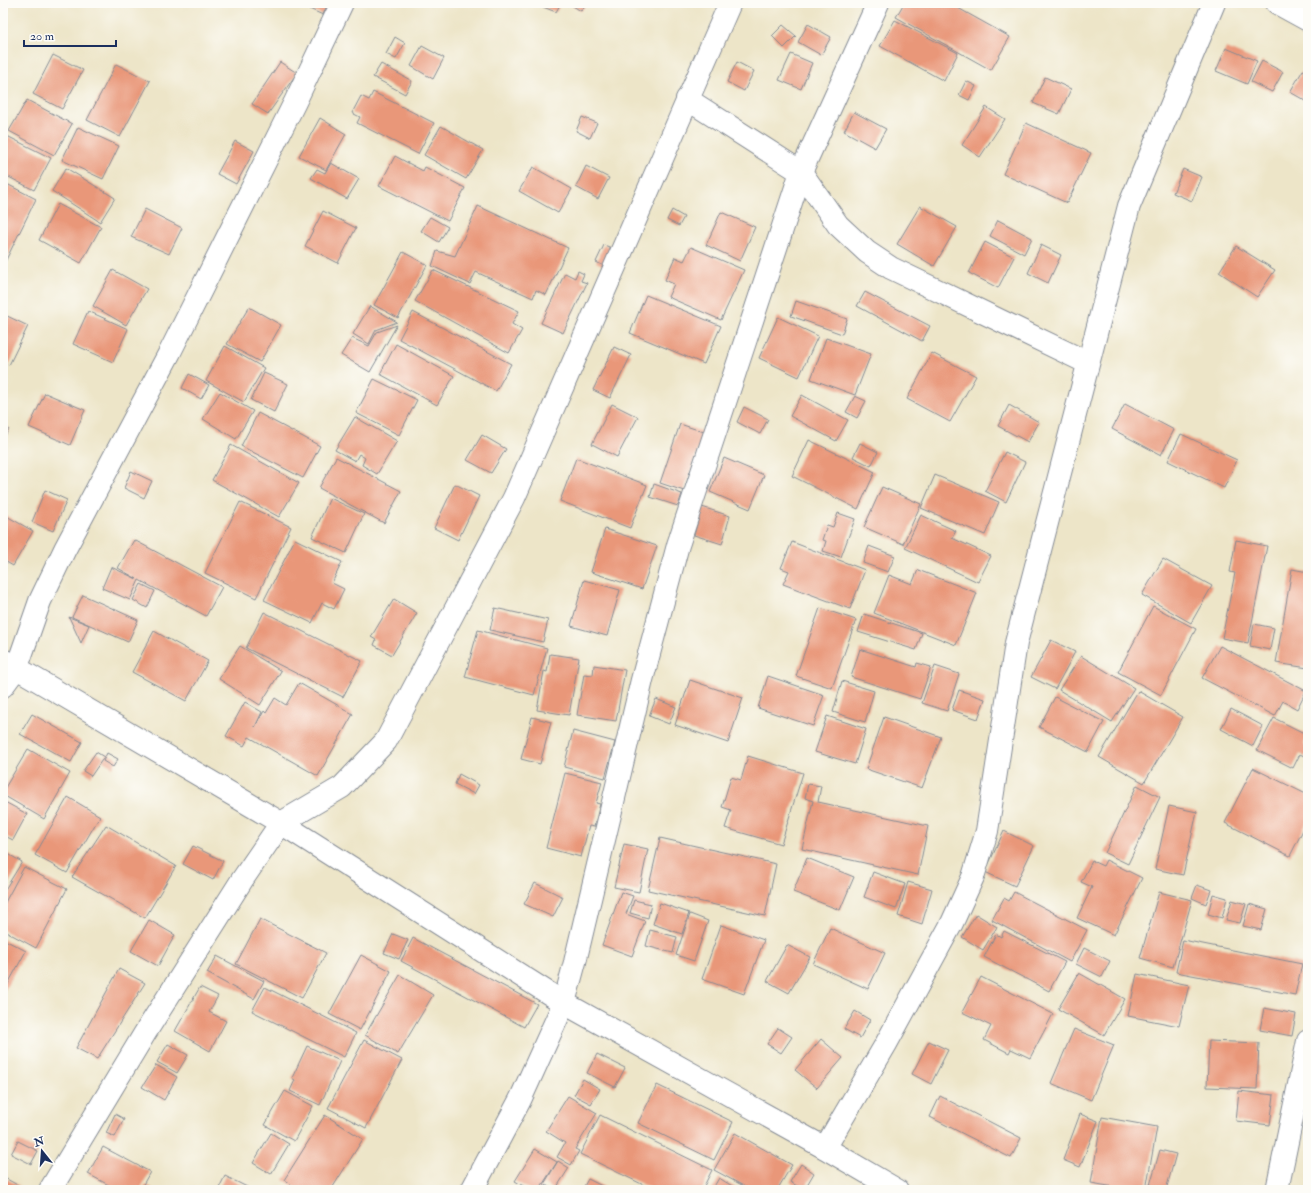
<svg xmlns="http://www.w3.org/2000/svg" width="1311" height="1193" font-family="'IM FELL Double Pica',serif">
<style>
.building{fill:#e99779}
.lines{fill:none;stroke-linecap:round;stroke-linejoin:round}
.street-casing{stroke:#848a93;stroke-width:24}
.street{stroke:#fff;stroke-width:22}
</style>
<rect width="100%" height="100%" fill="#fdfcf7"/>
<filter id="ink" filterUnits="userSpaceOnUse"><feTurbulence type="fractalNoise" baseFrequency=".025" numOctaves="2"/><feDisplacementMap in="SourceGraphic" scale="8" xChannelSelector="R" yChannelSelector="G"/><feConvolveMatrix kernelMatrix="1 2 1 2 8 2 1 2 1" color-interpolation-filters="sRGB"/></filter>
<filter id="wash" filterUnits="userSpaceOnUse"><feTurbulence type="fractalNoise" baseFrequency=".012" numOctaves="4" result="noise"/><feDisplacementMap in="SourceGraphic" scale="16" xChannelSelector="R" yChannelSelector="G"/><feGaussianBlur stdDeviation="0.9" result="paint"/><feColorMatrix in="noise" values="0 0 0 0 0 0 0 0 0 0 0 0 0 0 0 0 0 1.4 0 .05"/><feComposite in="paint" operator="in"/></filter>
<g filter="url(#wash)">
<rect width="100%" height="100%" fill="#ede5c8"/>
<g id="blocks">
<path class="building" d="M298 3H328L323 15 298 4Z
M544 3H561L556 12 543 7Z
M568 3H587L581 11Z
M904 3H949L1010 37 991 70 896 17Z
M895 20 958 53 944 81 880 46Z
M808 24 831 37 821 55 798 42Z
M783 25 796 36 784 48 772 36Z
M395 37 405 43 396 59 386 54Z
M422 46 444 58 433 79 411 66Z
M1226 48 1257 61 1247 84 1216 71Z
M791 54 812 63 801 89 779 80Z
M53 55 83 70 62 109 33 94Z
M1262 61 1283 72 1272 92 1251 82Z
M280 62 297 73 268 114 252 104Z
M737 62 754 71 744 91 727 82Z
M116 64 150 81 120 137 87 120Z
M381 64 412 81 405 94 373 77Z
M1303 70 1308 72V97L1306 101 1290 92Z
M1045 77 1071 89 1059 114 1033 103Z
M966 81 976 86 969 100 959 95Z
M373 92 434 123 418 154 357 123 360 117 352 113 361 96 369 100Z
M27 100 72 124 54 155 9 131Z
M986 107 1005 119 980 157 962 145Z
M854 112 886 129 875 148 844 131Z
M582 117 597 123 590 138 576 131Z
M320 118 346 134 326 170 299 156Z
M1026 123 1091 153 1067 203 1003 174Z
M441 126 483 150 466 179 424 155Z
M78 127 119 146 103 179 62 160Z
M3 134 51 158 34 190 3 174Z
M235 141 254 151 236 184 217 174Z
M395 156 423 171 425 167 465 188 448 221 379 186Z
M331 163 359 179 347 199 311 178 317 169 325 173Z
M586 166 609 178 598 199 576 187Z
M533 167 572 189 558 213 519 191Z
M66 168 115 198 100 222 52 191Z
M1183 169 1202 177 1192 201 1173 193Z
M3 182 36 199 3 266Z
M58 204 101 227 81 263 39 240Z
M478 206 568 248 546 295 536 290 533 298 476 272 470 284 432 266 437 251 455 256Z
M920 206 957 227 934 266 897 244Z
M145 209 182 228 169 254 131 237Z
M672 210 684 217 679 226 667 220Z
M323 211 356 228 338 263 305 246Z
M721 212 755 227 740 261 706 245Z
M430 217 448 227 439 242 421 231Z
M998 220 1032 238 1024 254 990 236Z
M985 242 1014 257 998 288 969 273Z
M604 245 612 248 604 266 596 262Z
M1041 245 1061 255 1048 283 1028 273Z
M1236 246 1275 270 1257 297 1219 272Z
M691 247 744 270 721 320 668 297 674 284 665 280 675 257 684 261Z
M403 252 427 265 398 318 374 305Z
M113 270 147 289 126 325 93 306Z
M433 270 519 311 512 324 522 330 509 353 415 301Z
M578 271 584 274 581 281 587 283 563 333 541 323 565 273 575 278Z
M865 292 930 326 922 341 857 306Z
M646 295 721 326 704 364 630 333Z
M796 301 847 319 842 334 791 316Z
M370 306 397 322 376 330 369 344 353 334Z
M249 307 281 325 260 362 227 344Z
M88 311 128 329 113 362 73 344Z
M413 312 511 364 496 391 399 339Z
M3 314 28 326 9 365 3 363Z
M778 317 818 336 799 377 759 358Z
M397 325 370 372 341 355 352 338 369 346 377 332Z
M826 338 871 354 855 395 811 379Z
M396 344 454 376 437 405 380 374Z
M225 346 264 368 244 402 206 381Z
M614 347 631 355 610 398 593 390Z
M932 353 976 376 950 422 907 399Z
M264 373 288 384 274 412 251 400Z
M189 374 209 385 201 399 182 388Z
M374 379 417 400 399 435 356 413Z
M220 392 253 411 236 439 203 419Z
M45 393 85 410 70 445 29 427Z
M802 395 848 420 836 441 790 416Z
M855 396 866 401 857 418 846 412Z
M612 404 638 417 617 457 592 444Z
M1125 404 1174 430 1161 455 1112 429Z
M1009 405 1039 422 1028 442 998 426Z
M744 407 768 419 760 434 737 422Z
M258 413 320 446 303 478 241 446Z
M355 417 397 441 377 474 362 465 365 458 359 454 355 461 335 450Z
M680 424 704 432 684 491 660 483Z
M3 425 9 429 3 439Z
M1181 434 1237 460 1224 488 1168 461Z
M482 435 506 449 491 473 467 460Z
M809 440 875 472 858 509 792 476Z
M860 443 878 452 871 466 853 457Z
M231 445 299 483 279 517 212 480Z
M1005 452 1025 462 1006 502 985 491Z
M336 457 401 491 384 523 319 488Z
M576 458 647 485 630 528 560 501Z
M724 458 764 475 750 509 710 492Z
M131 471 152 481 144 498 124 488Z
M935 475 999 502 985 535 921 508Z
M455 484 479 496 458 540 434 528Z
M654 484 682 494 678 506 650 497Z
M882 487 921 504 903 544 864 527Z
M45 490 67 500 53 531 32 522Z
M330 498 364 514 346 553 312 537Z
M240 502 291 527 256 598 205 573Z
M702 507 730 516 722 544 694 535Z
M838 513 855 519 841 557 823 551 826 541 822 540 827 525 833 527Z
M3 514 33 531 13 566 3 560Z
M921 515 956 531 952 538 991 556 978 582 905 548Z
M605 529 657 546 642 589 591 572Z
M295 539 342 562 332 583 344 589 334 609 322 603 312 623 264 600Z
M134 540 222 587 206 616 139 580 130 600 102 588 111 567 137 579 118 568Z
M1236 540 1267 546 1248 643 1222 638 1235 573 1230 572Z
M792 542 865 570 850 609 783 584 789 571 781 568Z
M869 546 895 556 888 572 863 563Z
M1163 559 1212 586 1191 623 1142 595Z
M1292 569 1308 572V668L1276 663Z
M918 570 977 593 956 645 874 613 889 575 912 584Z
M584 580 620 590 607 636 571 626Z
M141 584 155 591 147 608 133 600Z
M83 595 138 620 128 642 72 617Z
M394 599 417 613 392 655 374 645 376 640 371 637Z
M1153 606 1196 629 1161 695 1118 672Z
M495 608 548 620 543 642 490 630Z
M820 608 856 620 832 688 796 676Z
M264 612 362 661 343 697 246 648Z
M864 614 922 633 916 650 858 632Z
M69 617 89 625 81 643Z
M1254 624 1274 628 1270 650 1250 646Z
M478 630 547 648 534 695 465 677Z
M154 631 208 661 186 701 132 672Z
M1051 640 1075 652 1055 689 1031 677Z
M240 646 281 671 260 705 219 679Z
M1220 646 1306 691 1297 709 1283 701 1275 716 1202 678Z
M860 649 916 667 917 663 931 667 920 699 851 677Z
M550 654 579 658 569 715 537 710 544 671 547 672Z
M1081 656 1134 688 1112 722 1059 690Z
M594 665 625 670 616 721 577 715 584 674 593 675Z
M935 666 959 674 947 711 922 703Z
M768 676 824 695 813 726 758 708Z
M690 680 743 698 728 743 675 725Z
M842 681 874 691 865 722 833 712Z
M299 683 353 714 318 776 249 737 244 746 226 736 245 702 262 712 255 727 264 711 266 713 275 698 286 705Z
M959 690 985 699 978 719 952 710Z
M1138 691 1183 717 1144 783 1099 757Z
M1055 697 1104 722 1088 752 1039 727Z
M656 699 676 707 669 724 649 716Z
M1231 709 1263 726 1253 746 1221 729Z
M32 714 82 742 71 762 20 734Z
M827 716 866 729 855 764 815 752Z
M532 717 551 722 540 764 521 759Z
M884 717 941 737 922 788 866 769Z
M1274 718 1308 735 1304 744 1308 746V758L1300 754 1293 768 1257 750Z
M573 731 615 742 605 778 564 767Z
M28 749 70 773 44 819 3 795V791Z
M96 752 104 757 91 776 83 771Z
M107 753 118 759 113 767 103 761Z
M748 756 803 773 781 844 725 828 731 810 722 807 731 777 741 780Z
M1253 768 1308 795V820L1290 856 1225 823Z
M565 773 602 782 596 803 600 804 594 827 589 826 581 857 546 848Z
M459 774 479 785 474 794 455 784Z
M808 784 821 786 818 802 928 826 918 875 802 849 813 801 805 798Z
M1137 785 1160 797 1128 864 1105 853Z
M68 797 100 816 67 873 35 855Z
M3 801 27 814 13 840 3 835Z
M1169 806 1197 812 1183 875 1155 869Z
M106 825 176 866 145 918 72 877Z
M1004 831 1034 846 1015 886 985 872Z
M660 838 776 864 765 916 648 890Z
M624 844 648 849 639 892 614 887Z
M193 846 223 861 213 880 183 864Z
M3 851 22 862 4 891 3 890Z
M807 858 854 877 840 910 793 892Z
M1106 860 1142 878 1114 935 1077 918 1092 887 1081 882 1092 861 1103 866Z
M24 867 67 889 36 948 3 930V906Z
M873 872 905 884 896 909 864 897Z
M908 882 932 889 922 924 898 916Z
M535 883 563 897 553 917 524 904Z
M1197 885 1211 890 1206 904 1192 898Z
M621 892 633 896 626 914 645 921 632 956 602 945Z
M1014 892 1087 930 1070 962 992 920 1004 898 1009 901Z
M1159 892 1192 900 1173 967 1140 958Z
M1213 894 1227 898 1222 918 1208 914Z
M634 900 651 904 648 918 630 913Z
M1232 900 1246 904 1240 923 1226 920Z
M660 903 689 913 682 934 653 924Z
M1249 904 1267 909 1261 930 1243 926Z
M690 914 708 921 694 961 676 955Z
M976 914 997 927 983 950 962 937Z
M260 919 326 953 302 998 236 964Z
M149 920 175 935 158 966 131 951Z
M721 925 764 940 744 994 702 979Z
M830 928 885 953 868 989 813 964Z
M650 930 677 937 673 953 646 946Z
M1004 931 1065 962 1049 991 984 957 996 934 1001 937Z
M393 934 408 940 399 959 384 953Z
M413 938 537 1004 524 1027 401 961Z
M3 939 26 951 3 993Z
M1183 940 1302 964 1295 995 1176 972Z
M787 945 810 957 789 993 767 981Z
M1084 948 1110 961 1102 977 1076 964Z
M361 955 391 971 360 1030 329 1014Z
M217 956 264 981 254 999 207 973Z
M119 969 145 983 97 1059 76 1048Z
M1079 973 1125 999 1104 1035 1058 1009Z
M1137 974 1189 985 1179 1026 1128 1016Z
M400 975 433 995 398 1054 365 1035Z
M981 977 1053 1014 1030 1058 1011 1049 1009 1053 984 1040 991 1026 962 1012Z
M200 987 218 996 209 1012 226 1021 210 1051 175 1031Z
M265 987 356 1033 344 1057 252 1011Z
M1264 1008 1296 1014 1292 1036 1260 1030Z
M855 1011 870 1020 860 1038 844 1029Z
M778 1028 792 1037 781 1053 767 1044Z
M1074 1029 1114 1045 1091 1100 1051 1083Z
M821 1039 843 1058 817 1088 795 1070Z
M364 1040 402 1060 366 1128 328 1108Z
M929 1041 948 1050 931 1084 912 1074Z
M1209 1041 1259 1043 1257 1089 1207 1087Z
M168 1044 188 1055 177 1073 157 1062Z
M307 1046 340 1061 320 1105 290 1091 295 1080 292 1078Z
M597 1054 625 1068 615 1087 587 1073Z
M156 1065 177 1077 164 1100 142 1087Z
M583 1079 600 1089 591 1104 574 1095Z
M657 1085 733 1122 714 1160 638 1123Z
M285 1091 313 1106 294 1141 265 1125Z
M1239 1091 1274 1095 1270 1125 1236 1121Z
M568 1096 597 1113 575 1149 579 1151 571 1165 557 1157 565 1143 546 1131Z
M940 1096 1021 1138 1011 1158 930 1117Z
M115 1114 124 1119 115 1137 106 1133Z
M1080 1114 1098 1121 1080 1167 1063 1160Z
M325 1115 363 1139 331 1190H300L284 1180Z
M600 1115 712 1170 702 1190H654L580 1154Z
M1102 1117 1157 1127 1146 1190H1132L1091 1183Z
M271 1133 289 1144 271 1174 253 1163Z
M735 1133 792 1165 777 1190H751L714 1170Z
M18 1141 38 1151 31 1164 11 1154Z
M103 1147 150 1172 140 1190H118L88 1174Z
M535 1149 557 1162 539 1190H530L515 1181Z
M1160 1150 1176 1154 1166 1190 1150 1185Z
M558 1161 569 1168 555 1190H554L544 1184Z
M801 1164 814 1173 804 1190 790 1182Z
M225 1176 253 1190H218Z
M3 1177 23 1188 22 1190H3Z
M719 1178 739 1190H712Z
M588 1179 610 1190H582Z
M146 1185 156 1190H143Z"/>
</g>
</g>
<g filter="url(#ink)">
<use href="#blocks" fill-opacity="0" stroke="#848a93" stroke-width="1"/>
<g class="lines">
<g class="street-casing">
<path id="street" d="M1277 3 1308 20
M687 99 801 172 838 225 867 252 891 268 1088 363
M3 660 281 823 564 1003 825 1148 897 1190
M3 686 17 667 40 601 65 549 170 352 295 102 342 3
M825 1148 886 1044 952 923 973 877 987 831 1016 643 1129 206 1214 3
M50 1190 145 1033 242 880 281 823 342 787 386 741 514 498 730 3
M472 1190 520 1100 564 1003 575 962 642 680 678 545 801 172 878 3
M1277 1190 1308 1041"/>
</g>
<use href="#street" class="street"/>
</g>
</g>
<rect width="1311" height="1193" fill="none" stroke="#fdfcf7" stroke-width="16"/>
<g transform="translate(42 1151) rotate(343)" stroke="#fdfcf7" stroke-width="3" paint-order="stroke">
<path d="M0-3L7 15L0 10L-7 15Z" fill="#1b2f5e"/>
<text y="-6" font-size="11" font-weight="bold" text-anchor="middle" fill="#1b2f5e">N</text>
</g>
<path d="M24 40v6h92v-6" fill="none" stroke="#1b2f5e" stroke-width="2"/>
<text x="30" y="40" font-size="12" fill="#1b2f5e" stroke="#fdfcf7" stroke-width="3" paint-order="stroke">20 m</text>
</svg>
